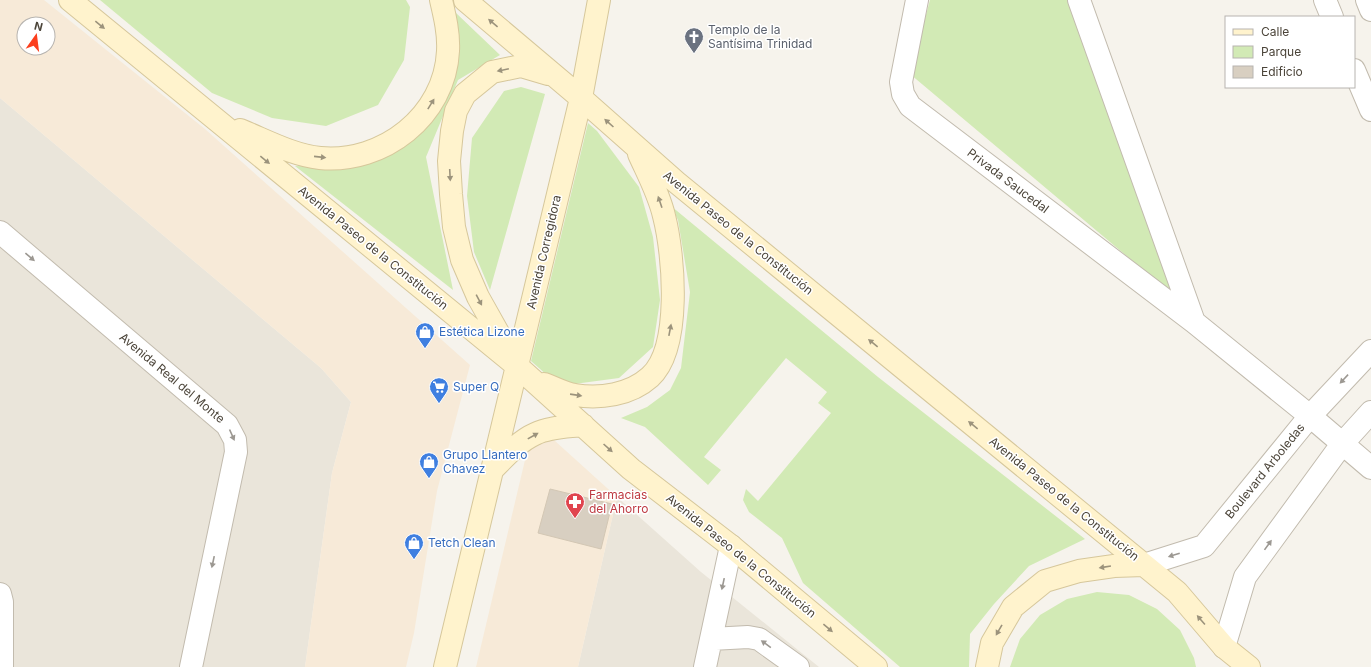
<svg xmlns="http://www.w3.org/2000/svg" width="1371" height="667" font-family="Inter,sans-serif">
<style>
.residential{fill:#eae5da}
.commercial{fill:#f7ead8;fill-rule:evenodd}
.green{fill:#d2eab5}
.building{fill:#d8cfc1;stroke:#d3c7b4}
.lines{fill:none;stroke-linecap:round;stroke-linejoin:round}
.street-casing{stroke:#c2bbae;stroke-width:24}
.secondary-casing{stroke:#d6c79b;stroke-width:24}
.street{stroke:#fff;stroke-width:22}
.secondary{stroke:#fff3cd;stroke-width:22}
.oneway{fill:#9c937c}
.oneway2{fill:#9c9892}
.labels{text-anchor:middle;stroke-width:3;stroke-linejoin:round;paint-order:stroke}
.worship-label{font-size:12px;fill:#5b616d;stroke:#fff;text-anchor:start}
.street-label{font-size:12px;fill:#4b4439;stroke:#fff}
.shop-label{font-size:12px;fill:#366cbe;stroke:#fff;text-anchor:start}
.health-label{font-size:12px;fill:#be3a42;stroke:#fff;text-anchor:start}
</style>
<rect width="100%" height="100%" fill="#f6f3ec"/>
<path class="residential" d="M0 98 321 368 351 402 332 473 305 667H0Z
M617 497 701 572 819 667H578Z"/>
<path class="commercial" d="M0 0H44L205 129 470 365 437 491 414 633 406 667H305L332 473 351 402 321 368 0 98ZM24 24H48V48H24Z
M534 422 617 497 578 667H476Z"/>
<path class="green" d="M100 0H406L410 7 404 60 378 105 326 126 272 118 212 93Z
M930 0H1070L1185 305 910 74Z
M456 13 500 55 458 80 426 157 453 290 295 166 353 167 414 138 454 68Z
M521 87 545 94 490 290 474 252 467 196 472 138 504 91Z
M588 123 597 131 639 187 653 237 660 300 653 347 619 378 574 384 548 376 531 361Z
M671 206 878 377 1085 539 1029 566 994 604 970 634 969 667H900L803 583 782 538 749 512 743 500 746 489 758 501 831 413 818 403 827 392 786 358 704 457 721 470 708 485 645 427 621 418 647 407 670 390 681 368 690 292 678 220Z
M1097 592 1129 595 1157 609 1180 630 1194 658 1196 667H1010L1020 639 1040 615 1067 599Z"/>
<path class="building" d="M550 489 612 504 601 549 538 533Z"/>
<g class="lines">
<g class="street-casing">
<path id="street" d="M917 0 901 82 903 94 910 106 1194 322 1310 416 1371 468
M1079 0 1194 322
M1325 0 1332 17
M1367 0 1371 10
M1354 70 1371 110
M0 232 227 425 235 440 236 452 191 667
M1144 565 1204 546 1310 416 1371 351
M0 594 2 602V667
M711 639 748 637 759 639 798 667
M1224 647 1245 577 1342 444 1371 412
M705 667 731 546"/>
</g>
<g class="secondary-casing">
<path id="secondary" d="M70 0 517 366 631 469 731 546 876 667
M465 0 581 98 676 182 1177 592 1224 647 1249 667
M240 130C265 140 292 155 320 158 383 164 445 116 448 51 449 34 445 17 441 0
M510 354 478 297 462 260 454 227 451 194 449 161 452 131 456 111 465 94 492 72 521 66 548 74
M544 384C553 387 565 394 575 395 600 399 630 395 650 377 682 348 674 255 664 216 659 194 648 174 639 154
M492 470C504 458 519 441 535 434 549 427 567 427 583 425
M445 667 581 98 599 0
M987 667 992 643 1013 607 1045 581 1079 571 1114 566 1144 565"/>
</g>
<use href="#street" class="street"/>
<use href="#secondary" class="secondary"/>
</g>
<defs><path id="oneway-solid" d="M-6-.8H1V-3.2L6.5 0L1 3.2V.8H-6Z"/></defs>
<g class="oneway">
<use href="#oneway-solid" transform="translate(493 23) rotate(-140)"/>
<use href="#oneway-solid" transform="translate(100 25) rotate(39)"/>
<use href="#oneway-solid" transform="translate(503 70) rotate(168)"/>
<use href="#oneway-solid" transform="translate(431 104) rotate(-58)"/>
<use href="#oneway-solid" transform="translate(609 123) rotate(-138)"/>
<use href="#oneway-solid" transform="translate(320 157) rotate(6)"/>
<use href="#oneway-solid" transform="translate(265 160) rotate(39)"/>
<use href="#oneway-solid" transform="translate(450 175) rotate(87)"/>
<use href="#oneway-solid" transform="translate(660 202) rotate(-109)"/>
<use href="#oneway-solid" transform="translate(479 300) rotate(62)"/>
<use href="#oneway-solid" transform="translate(670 330) rotate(-79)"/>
<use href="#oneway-solid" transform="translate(873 343) rotate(-141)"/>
<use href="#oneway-solid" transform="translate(576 395) rotate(8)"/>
<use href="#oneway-solid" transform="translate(973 425) rotate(-141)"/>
<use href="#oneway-solid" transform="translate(533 436) rotate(-29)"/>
<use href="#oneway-solid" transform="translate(608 448) rotate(42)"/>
<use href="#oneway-solid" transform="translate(1105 567) rotate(171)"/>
<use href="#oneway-solid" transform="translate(1201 620) rotate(-131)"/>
<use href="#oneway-solid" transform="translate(828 628) rotate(40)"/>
<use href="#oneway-solid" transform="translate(999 630) rotate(120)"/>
</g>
<g class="oneway2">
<use href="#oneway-solid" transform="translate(30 257) rotate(40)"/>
<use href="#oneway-solid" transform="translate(1344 379) rotate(133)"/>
<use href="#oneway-solid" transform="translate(232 435) rotate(66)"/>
<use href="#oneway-solid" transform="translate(1268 545) rotate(-54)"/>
<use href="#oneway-solid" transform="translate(1174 555) rotate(163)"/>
<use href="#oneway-solid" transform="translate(213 562) rotate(102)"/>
<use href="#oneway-solid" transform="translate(723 584) rotate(102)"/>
<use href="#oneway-solid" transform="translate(766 644) rotate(-144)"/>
</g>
<defs>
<g id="church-pin" transform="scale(1)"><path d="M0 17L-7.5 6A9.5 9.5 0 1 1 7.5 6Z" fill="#6b7280" stroke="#fff"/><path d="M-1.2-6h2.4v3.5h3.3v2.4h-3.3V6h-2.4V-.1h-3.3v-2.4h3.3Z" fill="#fff"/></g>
<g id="shop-pin" transform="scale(1)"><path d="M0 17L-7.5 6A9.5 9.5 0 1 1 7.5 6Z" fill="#3f7fe0" stroke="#fff"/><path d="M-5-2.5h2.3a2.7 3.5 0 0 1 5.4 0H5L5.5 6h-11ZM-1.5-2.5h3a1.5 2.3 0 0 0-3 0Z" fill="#fff"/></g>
<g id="supermarket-pin" transform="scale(1)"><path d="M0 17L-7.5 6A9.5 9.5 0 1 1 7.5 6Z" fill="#3f7fe0" stroke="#fff"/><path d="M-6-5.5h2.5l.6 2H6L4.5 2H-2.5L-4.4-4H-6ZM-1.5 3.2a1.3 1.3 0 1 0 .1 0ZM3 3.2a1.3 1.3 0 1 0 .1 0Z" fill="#fff"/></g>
<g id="pharmacy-pin" transform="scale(1)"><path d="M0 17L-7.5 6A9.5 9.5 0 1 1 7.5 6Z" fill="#e0444e" stroke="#fff"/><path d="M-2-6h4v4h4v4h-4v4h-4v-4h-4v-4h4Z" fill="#fff"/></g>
</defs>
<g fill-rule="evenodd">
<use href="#church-pin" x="694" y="37"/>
<use href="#shop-pin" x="425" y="332"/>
<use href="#supermarket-pin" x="439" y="387"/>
<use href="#shop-pin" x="429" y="462"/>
<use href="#pharmacy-pin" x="575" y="502"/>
<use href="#shop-pin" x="414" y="543"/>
</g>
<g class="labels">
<g class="worship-label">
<text x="708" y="34">Templo de la<tspan x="708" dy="14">Santísima Trinidad</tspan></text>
</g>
<g class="street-label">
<text transform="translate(1008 181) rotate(37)" y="4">Privada Saucedal</text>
<text transform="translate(738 233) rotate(39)" y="4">Avenida Paseo de la Constitución</text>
<text transform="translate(373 248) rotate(39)" y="4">Avenida Paseo de la Constitución</text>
<text transform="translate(544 252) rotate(-77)" y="4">Avenida Corregidora</text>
<text transform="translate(172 378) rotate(40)" y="4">Avenida Real del Monte</text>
<text transform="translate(1265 471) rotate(-51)" y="4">Boulevard Arboledas</text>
<text transform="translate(1064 499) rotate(39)" y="4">Avenida Paseo de la Constitución</text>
<text transform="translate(741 556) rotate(39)" y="4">Avenida Paseo de la Constitución</text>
</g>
<g class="shop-label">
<text x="439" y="336">Estética Lizone</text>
<text x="453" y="391">Super Q</text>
<text x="443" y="459">Grupo Llantero<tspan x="443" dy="14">Chavez</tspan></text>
<text x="428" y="547">Tetch Clean</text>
</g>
<g class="health-label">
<text x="589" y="499">Farmacias<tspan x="589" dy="14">del Ahorro</tspan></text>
</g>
</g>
<rect x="1225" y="16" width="130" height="72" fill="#ffffff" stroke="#b7b4b0"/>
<rect x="1233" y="29" width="20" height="6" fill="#fff3cd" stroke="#b7b4b0"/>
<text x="1261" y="36" font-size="12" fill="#4b4439">Calle</text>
<rect x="1233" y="46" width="20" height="12" fill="#d2eab5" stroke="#b7b4b0"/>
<text x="1261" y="56" font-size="12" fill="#4b4439">Parque</text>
<rect x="1233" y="66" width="20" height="12" fill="#d8cfc1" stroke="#b7b4b0"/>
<text x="1261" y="76" font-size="12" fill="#4b4439">Edificio</text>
<g transform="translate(36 36) rotate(14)"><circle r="19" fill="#ffffff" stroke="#b7b4b0"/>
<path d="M0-3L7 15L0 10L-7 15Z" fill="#fc3f1d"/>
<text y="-6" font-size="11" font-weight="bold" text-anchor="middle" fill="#4b4439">N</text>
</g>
</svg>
